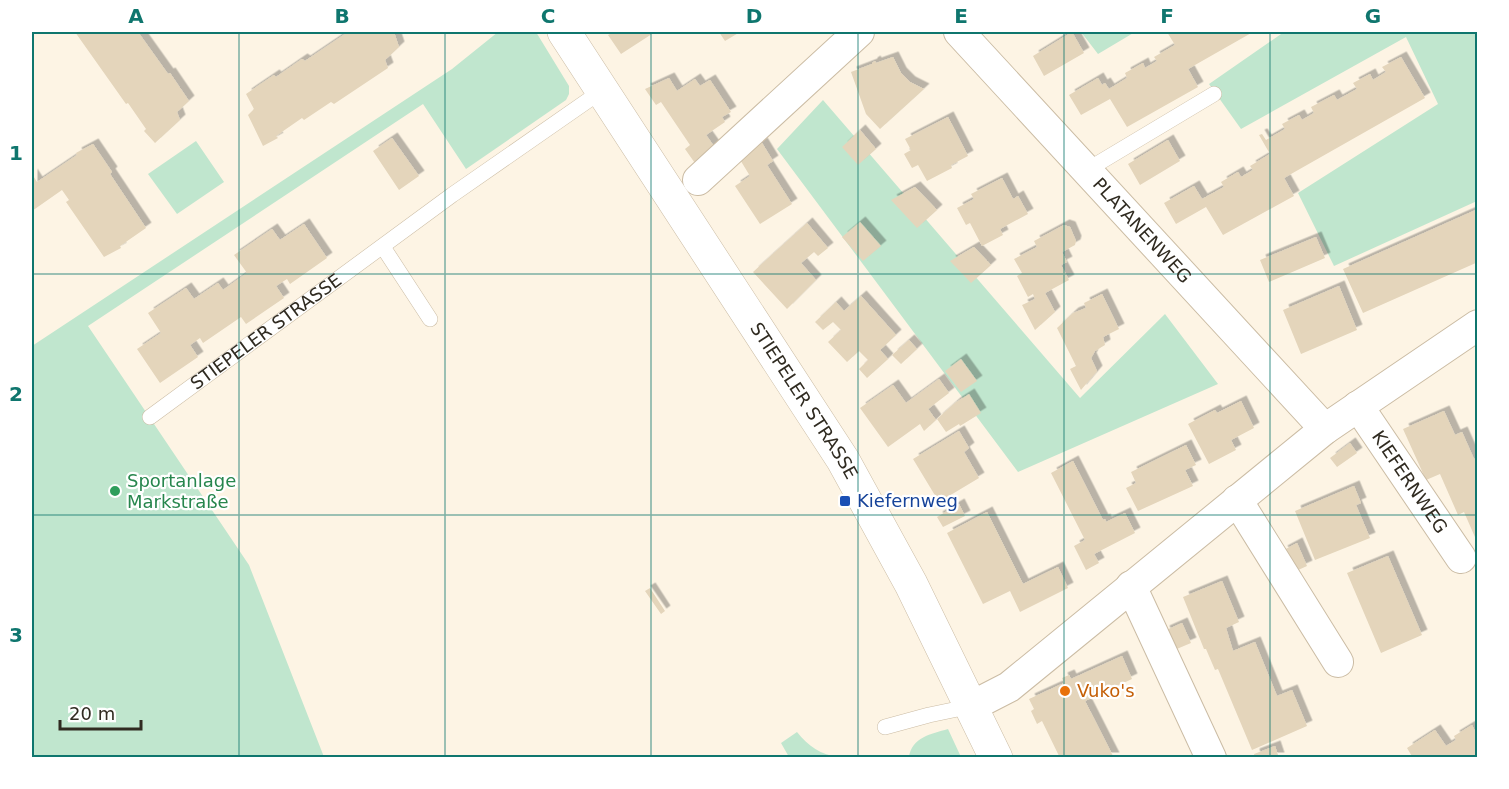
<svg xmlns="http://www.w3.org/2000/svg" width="1509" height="789" font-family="'DejaVu Sans',sans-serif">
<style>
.green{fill:#c0e6ce}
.building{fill:#e4d5bb;filter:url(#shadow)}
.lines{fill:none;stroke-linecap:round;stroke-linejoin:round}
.service-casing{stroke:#cbbca4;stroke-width:16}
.minor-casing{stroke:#cbbca4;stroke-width:32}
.tertiary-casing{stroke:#cbbca4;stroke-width:34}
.service{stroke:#fff;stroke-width:15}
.minor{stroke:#fff;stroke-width:30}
.tertiary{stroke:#fff;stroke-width:33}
.grid{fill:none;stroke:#0f766e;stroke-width:1.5;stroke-opacity:0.55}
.leisure-dot{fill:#2e9e5b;stroke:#fff;stroke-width:2}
.transit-dot{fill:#1a4fb4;stroke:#fff;stroke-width:2}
.food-dot{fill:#e8710a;stroke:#fff;stroke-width:2}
.labels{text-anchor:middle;stroke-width:4.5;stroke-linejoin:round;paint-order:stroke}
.street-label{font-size:18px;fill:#302b21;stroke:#fff}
.leisure-label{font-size:18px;fill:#27864d;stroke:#fff;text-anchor:start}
.transit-label{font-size:18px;fill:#164399;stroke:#fff;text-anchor:start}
.food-label{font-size:18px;fill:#c56008;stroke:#fff;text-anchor:start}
.neatline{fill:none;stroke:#0f766e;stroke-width:2}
.grid-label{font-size:20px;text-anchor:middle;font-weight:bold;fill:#0f766e}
</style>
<defs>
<filter id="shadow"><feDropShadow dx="5.5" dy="-5.5" stdDeviation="0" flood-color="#0004"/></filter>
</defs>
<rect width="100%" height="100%" fill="#fdf4e4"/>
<path class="green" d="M498 32H536L569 86V94L566 100 466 169 423 104 88 326 249 565 324 757 32 758V346L452 69Z
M1081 32H1135L1098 54Z
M1284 32H1477V201L1334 266 1298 193 1438 104 1406 37 1241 129 1209 84Z
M823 100 1080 398 1165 314 1218 384 1018 472 777 149Z
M196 141 224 182 177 214 148 174Z
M948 729 961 757H909C912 737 931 734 948 729Z
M797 732C808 746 821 755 839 757H789L781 743Z"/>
<path class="building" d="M75 32H138L168 74 170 73 189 101 177 112 180 120 155 143 144 131 146 129 128 103 126 104Z
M348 32H394L399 47 385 60 388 68 334 104 331 102 304 120 302 118 276 136 278 138 263 146 248 115 254 109 246 94 274 75 276 77 302 59 305 61Z
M614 32H655L621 54 608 35Z
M719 32H740L725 41Z
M1072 32 1084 53 1044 76 1033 56Z
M1167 32H1253L1188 69 1198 87 1127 127 1110 99 1081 115 1069 95 1098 78 1102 85 1105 83 1109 89 1127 78 1125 73 1143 63 1145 68 1157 61 1154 57 1175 45Z
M893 57 901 73 910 82 924 89 880 129 866 114 851 72 872 64V63L875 61 876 63Z
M1401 57 1425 98 1284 178 1294 196 1223 235 1206 207 1176 224 1164 203 1194 186 1202 199 1224 187 1221 182 1238 172 1241 177 1253 170 1250 166 1270 154 1259 135 1262 134 1266 140 1285 129 1282 124 1299 115 1302 120 1314 113 1311 107 1334 95 1337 100 1357 89 1353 83 1370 74 1373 80 1386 72 1382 67Z
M669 78 677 91 695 79 700 86 710 80 731 112 722 117 725 122 706 135 716 149 697 166 685 149 690 145 661 102 656 105 645 89Z
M948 117 968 156 951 165 952 168 927 181 918 165 912 168 904 154 911 150 905 139Z
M860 130 876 149 858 165 842 147Z
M392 138 419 176 399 190 373 151Z
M1168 140 1180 161 1140 185 1128 164Z
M762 143 773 161 767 165 792 204 760 224 735 186 750 176 739 158Z
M93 144 112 172 110 174 146 228 120 246 121 248 104 257 66 202 69 200 62 190 32 211V174L37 182 77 155 76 153Z
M1002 178 1013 199 1018 196 1028 214 1000 229 1003 235 982 246 970 223 966 225 957 208 974 199 971 194Z
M915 187 937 210 917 228 891 200Z
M1478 209V262L1363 313 1343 269Z
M860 222 881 246 863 261 842 237Z
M807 223 828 248 818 256 814 252 801 263 816 280 787 309 753 272Z
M304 224 327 258 290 284 287 279 276 286 284 298 246 324 241 317 203 343 200 338 190 345 198 357 160 383 137 349 161 333 148 313 186 288 194 299 218 283 223 290 247 273 234 255 272 229 280 240Z
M1064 225 1070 227 1076 241 1075 245 1062 252 1067 262 1061 265 1069 280 1045 293 1055 312 1035 330 1022 305 1035 299 1033 294 1028 297 1017 276 1022 273 1014 259 1037 247 1034 241Z
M1316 237 1325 258 1269 282 1260 260Z
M974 247 991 265 971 283 950 261Z
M1339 286 1357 330 1301 354 1283 310Z
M1102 294 1119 329 1103 337 1105 345 1095 351 1091 358 1097 371 1081 390 1070 369 1076 366 1057 328 1073 313 1086 308 1084 303Z
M861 296 896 335 880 350 888 359 867 378 859 369 868 360 859 351 847 362 828 342 841 330 833 322 823 330 815 322 836 302 844 311Z
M909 340 917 349 901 364 892 355Z
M961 359 977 381 961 392 945 371Z
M939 379 949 393 928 409 936 420 924 431 920 424 888 447 860 408 893 385 906 403Z
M969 394 981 413 960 426 959 424 946 432 937 419 955 403Z
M1241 401 1254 428 1231 440 1236 450 1209 464 1188 424 1215 410 1217 413Z
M1444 411 1455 435 1462 432 1474 459 1478 458V544L1464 512 1458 515 1440 474 1426 480 1403 429Z
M959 431 969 448 964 452 979 478 939 502 913 459Z
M1350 443 1357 453 1337 467 1330 458Z
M1186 445 1196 465 1185 470 1193 486 1138 511 1126 488 1136 483 1131 472Z
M1073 461 1103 520 1105 519 1106 522 1125 513 1135 533 1094 554 1099 563 1086 570 1074 546 1085 540 1051 473Z
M1354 486 1361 503 1356 505 1370 538 1315 560 1295 511Z
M959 504 965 516 943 527 937 517Z
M987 512 1023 584 1058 567 1068 588 1020 612 1010 591 983 604 947 533Z
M1297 543 1307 566 1296 571 1282 551Z
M1388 556 1422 635 1381 653 1347 573Z
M1222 581 1239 622 1226 628 1233 651 1255 642 1277 696 1292 690 1307 726 1252 750 1218 669 1215 670 1206 649H1204L1183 597Z
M650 588 665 611 661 614 645 591Z
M1182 623 1191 643 1172 651 1164 631Z
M1122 656 1132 679 1085 701 1114 758H1060L1042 721 1037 724 1031 711 1034 709 1029 699 1064 683 1062 678 1069 675 1071 679Z
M1472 725 1475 731 1478 729V758H1413L1407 748 1435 730 1446 746 1456 740 1454 736Z
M1275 746 1279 758H1255L1254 754Z"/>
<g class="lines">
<g class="service-casing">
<g id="service">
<path d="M1087 170 1214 94"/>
<path d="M383 247 430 319"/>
<path id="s1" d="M150 417 452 195 603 90"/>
<path d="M885 727 929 715 972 706"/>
</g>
</g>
<g class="minor-casing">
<g id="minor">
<path id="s2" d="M959 32 1325 429"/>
<path d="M698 180 859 32"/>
<path id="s3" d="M1358 406 1461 558"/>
<path d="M1237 500 1338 662"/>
<path d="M1131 586 1211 758"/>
<path d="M972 706 1009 687 1325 429 1478 325"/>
</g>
</g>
<g class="tertiary-casing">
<g id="tertiary">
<path id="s4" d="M564 32 843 460 911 584 996 758"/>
</g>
</g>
<use href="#service" class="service"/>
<use href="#minor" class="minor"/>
<use href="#tertiary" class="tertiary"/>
</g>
<path class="grid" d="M239 32V758M445 32V758M651 32V758M858 32V758M1064 32V758M1270 32V758M32 274H1478M32 515H1478"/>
<circle class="leisure-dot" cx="115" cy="491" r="6"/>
<rect class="transit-dot" x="839" y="495" width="12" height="12" rx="3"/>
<circle class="food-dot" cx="1065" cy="691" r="6"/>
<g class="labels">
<g class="street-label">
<text dy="6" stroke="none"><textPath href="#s2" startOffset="270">PLATANENWEG</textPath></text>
<text dy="6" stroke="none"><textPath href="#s1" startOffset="144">STIEPELER STRASSE</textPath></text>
<text dy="6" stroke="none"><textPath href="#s4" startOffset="440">STIEPELER STRASSE</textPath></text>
<text dy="6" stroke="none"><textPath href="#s3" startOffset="92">KIEFERNWEG</textPath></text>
</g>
<g class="leisure-label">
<text x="127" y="487">Sportanlage<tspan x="127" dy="21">Markstraße</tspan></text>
</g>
<g class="transit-label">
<text x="857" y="507">Kiefernweg</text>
</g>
<g class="food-label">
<text x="1077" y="697">Vuko's</text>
</g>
</g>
<rect width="1509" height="789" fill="none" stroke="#ffffff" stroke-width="66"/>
<path d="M60 720v9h81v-9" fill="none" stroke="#302b21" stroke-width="3"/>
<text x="69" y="720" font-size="18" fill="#302b21" stroke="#ffffff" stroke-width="4.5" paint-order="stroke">20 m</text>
<rect x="33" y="33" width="1443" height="723" class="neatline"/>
<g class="grid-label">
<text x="136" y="23">A</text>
<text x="342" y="23">B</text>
<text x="548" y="23">C</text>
<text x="754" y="23">D</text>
<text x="961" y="23">E</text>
<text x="1167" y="23">F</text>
<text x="1373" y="23">G</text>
<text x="16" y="160">1</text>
<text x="16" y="401">2</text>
<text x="16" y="642">3</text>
</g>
</svg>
